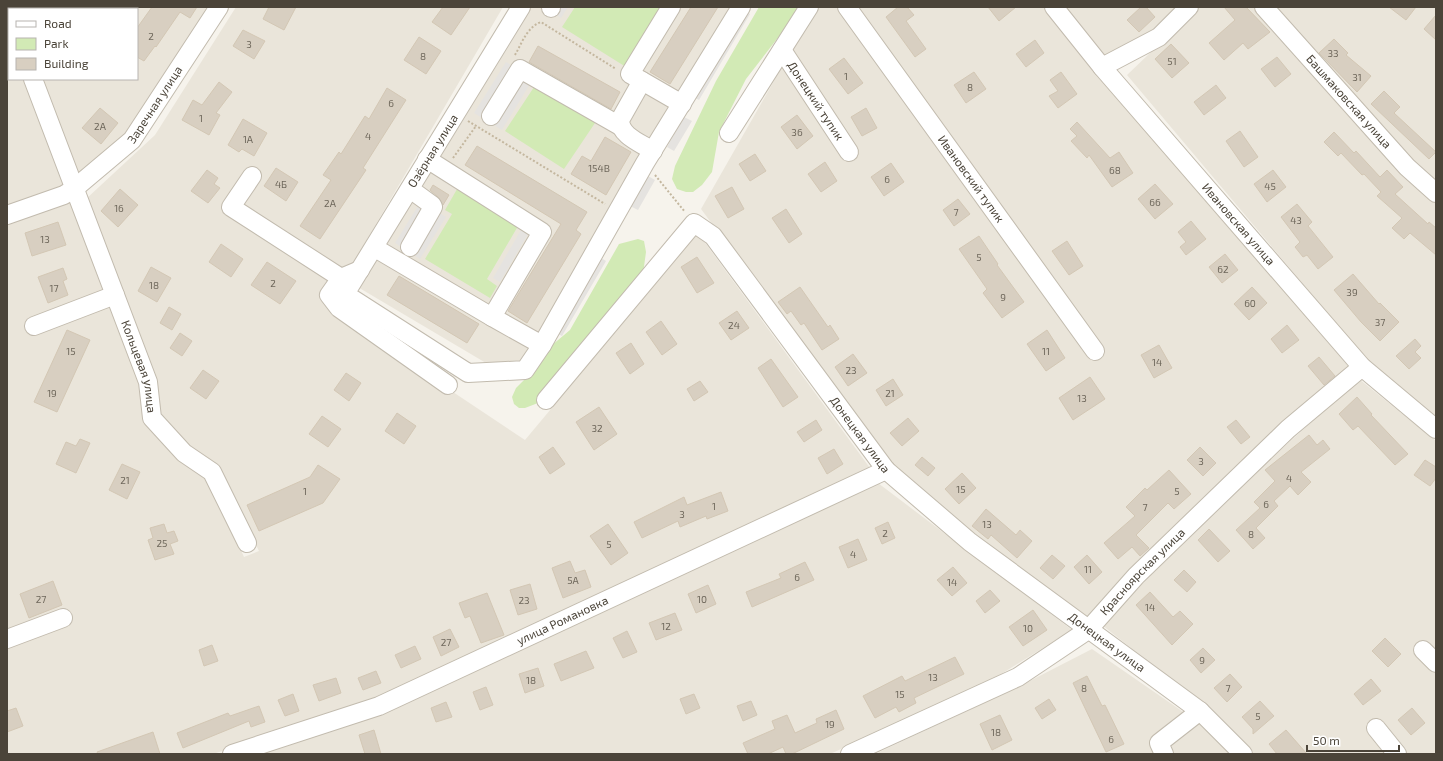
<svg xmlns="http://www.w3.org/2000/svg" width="1443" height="761" font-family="'Exo 2',sans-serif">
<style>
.residential{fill:#eae5da}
.green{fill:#d2eab5}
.parking{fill:#e5e3e0}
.building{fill:#d8cfc1;stroke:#d3c7b4}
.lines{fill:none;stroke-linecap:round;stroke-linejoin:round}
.minor-casing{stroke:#c2bbae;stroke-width:20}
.path{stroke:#c4b79f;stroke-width:2;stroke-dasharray:2 2;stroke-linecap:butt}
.minor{stroke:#fff;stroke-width:18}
.labels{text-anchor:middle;stroke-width:3.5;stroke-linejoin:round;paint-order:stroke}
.number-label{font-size:10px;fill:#6e675b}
.street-label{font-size:12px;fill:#4b4439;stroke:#fff}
</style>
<rect width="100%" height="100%" fill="#f6f3ec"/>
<path class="residential" d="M12 7H211L128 135 77 176 40 79H137V9H13Z
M236 7H503L327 308 525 440 698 233 870 468 376 700 213 754H7V221L72 197 143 384 146 420 207 474 244 557 259 551 217 467 188 448 159 416 157 381 86 199 155 135Z
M527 7H736L523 360 486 363 356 286Z
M820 7H837L1093 358 853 7H1044L1098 73 1351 369 1130 572 1087 617 975 537 892 465 701 209 790 53Z
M1063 7H1180L1155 33 1104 58Z
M1198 7H1257L1436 200V420L1368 361 1127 75Z
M1270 7H1436V185Z
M7 29 9 34V79H27L68 186 7 211Z
M1359 379 1436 441V754H1253L1203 705 1102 625 1223 502Z
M878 483 1072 630 985 684 830 754H258Z
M1092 649 1205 727 1232 754H875L1022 685Z"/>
<path class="green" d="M575 7H664L626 67 562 27Z
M759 7H798L780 35 746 79 719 132 712 172 702 185 693 192H686L677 189 672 179 675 166 716 81Z
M536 84 595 123 564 169 505 131Z
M460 184 521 221 487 279 497 286 490 298 425 259 452 214 445 210Z
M638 239 644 241 646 252 643 274 538 403 525 408H519L514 404 512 397 516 388 528 376 545 351 570 330 619 244Z"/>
<path class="parking" d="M543 7H568L561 18Z
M743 10 750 14 699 100 692 96Z
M506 62 533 79 502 130 474 113Z
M684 117 692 121 674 151 667 147Z
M648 176 655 180 638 210 630 206Z
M421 201 446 217 420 259 395 243Z
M521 230 528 234 500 282 493 278Z
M598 256 606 261 562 336 554 332Z"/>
<path class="building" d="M152 7H197L190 18 180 12 156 47 155 46 144 61 137 57V28Z
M269 7H296L284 30 263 19Z
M443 7H470L451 35 432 22Z
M691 7H718L670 84 650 72Z
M898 7H907L914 15 906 21 926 49 915 57 886 17Z
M988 7H1016L999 21Z
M1141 7H1146L1155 17 1139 32 1127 20Z
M1224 7H1246L1270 32 1248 49 1243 43 1224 60 1209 43 1235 20Z
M1389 7H1416L1406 20Z
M1436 15V40L1424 29Z
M243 30 265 41 254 59 233 46Z
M419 37 441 51 426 74 404 60Z
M1334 39 1348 53 1346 55 1371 76 1357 92 1319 53Z
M1035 40 1044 53 1026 67 1016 54Z
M1171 44 1189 63 1172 78 1155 59Z
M538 46 620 92 611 109 529 62Z
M1277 57 1291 74 1275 87 1261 69Z
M844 58 863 83 848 94 829 69Z
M974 72 986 89 966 103 954 85Z
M1061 72 1077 94 1058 108 1049 96 1058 91 1050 80Z
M219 82 232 92 216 113 220 115 209 135 182 120 193 100 202 105Z
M1216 85 1226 98 1204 115 1194 102Z
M387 88 406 100 363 168 366 170 320 239 300 226 331 180 323 175 339 152 341 154 365 116 369 119Z
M1384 91 1400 107 1394 113 1436 152 1429 159 1371 104Z
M100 108 118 123 101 144 82 128Z
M866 108 877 128 862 136 851 117Z
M797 115 813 136 797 149 781 127Z
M243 119 267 133 254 156 242 149 239 152 228 145Z
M1077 122 1110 158 1119 152 1133 173 1112 187 1089 155 1087 158 1071 141 1077 136 1070 129Z
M1240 131 1258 157 1244 167 1226 141Z
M1334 132 1354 153 1356 151 1380 177 1387 170 1403 187 1395 194 1428 224 1429 222 1436 228V255L1410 233 1404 239 1392 228 1402 218 1377 196 1381 192 1364 174 1362 175 1341 153 1338 156 1324 142Z
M605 137 631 152 606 195 571 174 582 156 591 161Z
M477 146 587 212 576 230 581 234 527 323 508 311 561 224 465 165Z
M755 154 766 171 750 181 739 164Z
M825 162 837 181 821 192 808 174Z
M891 163 904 182 884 196 871 177Z
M276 168 298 182 286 201 264 186Z
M207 170 218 178 214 184 220 188 208 203 191 191Z
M1273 170 1286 187 1267 202 1254 184Z
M1155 184 1173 204 1155 219 1138 199Z
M433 185 449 195 443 205 438 197 430 190Z
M732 187 744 209 728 218 715 196Z
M120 189 138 205 118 227 101 211Z
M958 199 970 214 954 226 943 210Z
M1297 204 1312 222 1308 226 1333 257 1318 269 1307 255 1303 257 1295 247 1300 242 1281 217Z
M786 209 802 234 789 243 772 218Z
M1191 221 1206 239 1186 255 1180 247 1186 242 1178 232Z
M58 222 66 245 32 256 25 233Z
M979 236 998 264 997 265 1024 302 1002 318 983 293 987 289 959 249Z
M1067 241 1083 266 1069 275 1052 251Z
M221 244 243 259 231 277 209 262Z
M1225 254 1238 270 1222 283 1209 267Z
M697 257 714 283 697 293 681 267Z
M267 262 296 281 280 304 251 285Z
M151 267 171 278 157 302 138 291Z
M63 268 67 279 63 281 68 295 48 303 38 277Z
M1353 274 1379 304 1380 303 1399 322 1380 341 1361 322 1334 290Z
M399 276 479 324 467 343 387 295Z
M800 287 828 327 830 325 839 339 822 350 804 323 801 325 791 311 787 314 778 302Z
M1252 287 1267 303 1249 320 1234 304Z
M169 307 181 314 172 330 160 323Z
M737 311 749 328 731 340 719 323Z
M661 321 677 344 662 355 646 332Z
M1287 325 1299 340 1282 353 1271 339Z
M67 330 90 340 57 412 34 402Z
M1047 330 1065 358 1046 371 1027 344Z
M180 333 192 341 182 356 170 348Z
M1415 339 1421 346 1415 352 1421 358 1409 369 1396 356Z
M631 343 644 364 630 374 616 353Z
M1159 345 1172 368 1154 378 1141 355Z
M853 354 867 373 848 386 835 367Z
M1319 357 1335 376 1324 385 1308 366Z
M771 359 798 397 783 407 758 368Z
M203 370 219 381 206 399 190 388Z
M346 373 361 383 349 401 334 390Z
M1090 377 1105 399 1073 420 1059 398Z
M893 379 903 395 886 406 876 390Z
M700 381 708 392 694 401 687 389Z
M1357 397 1372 414 1371 415 1408 454 1395 465 1358 426 1353 430 1339 414Z
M599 407 617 434 594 450 576 422Z
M397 413 416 426 404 444 385 431Z
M322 416 341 429 328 447 309 434Z
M908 418 919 431 902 446 890 433Z
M816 420 822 430 804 442 797 432Z
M1236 420 1250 437 1241 444 1227 427Z
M1309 435 1317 445 1323 440 1330 449 1301 472 1311 482 1298 495 1290 486 1274 501 1278 506 1256 528 1265 538 1253 549 1236 530 1260 508 1254 502 1275 481 1265 470Z
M80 439 90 443 76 473 56 464 66 442 76 446Z
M553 447 565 464 550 474 539 457Z
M1200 447 1216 463 1203 476 1187 460Z
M834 449 843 464 827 474 818 458Z
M922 457 935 468 928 476 915 465Z
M1425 460 1436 467V478L1430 486 1414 475Z
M122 464 140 472 127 499 109 490Z
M318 465 340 479 323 503 259 531 247 505 310 477Z
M1169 470 1191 494 1174 509 1168 503 1136 535 1149 548 1140 556 1132 547 1118 559 1104 543 1135 516 1126 507 1145 488 1147 490Z
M962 473 976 488 959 504 945 489Z
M721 492 728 511 707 519 706 516 680 527 678 521 642 538 634 522 684 497 687 505Z
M986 509 1016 535 1020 530 1032 541 1017 558 991 535 988 539 972 526Z
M888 522 895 538 882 544 875 528Z
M164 524 167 533 174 531 178 541 170 544 174 554 155 560 148 540 153 538 150 528Z
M608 524 628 553 611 565 590 536Z
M1209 529 1230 551 1218 562 1198 540Z
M858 539 867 560 848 568 839 547Z
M1052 555 1065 566 1053 579 1040 568Z
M1087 555 1102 572 1089 584 1074 567Z
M570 561 575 573 585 570 591 587 563 598 552 568Z
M805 562 814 580 752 607 746 592 781 578 779 574Z
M953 567 967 583 952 596 937 580Z
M1184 570 1196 582 1187 592 1174 580Z
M53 581 62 605 29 618 20 594Z
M530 584 537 609 518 615 510 590Z
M708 585 716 604 696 613 688 594Z
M990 590 1000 601 985 613 976 601Z
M1150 592 1173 617 1180 611 1193 624 1172 645 1136 605Z
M487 593 504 635 481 643 470 616 465 618 459 603Z
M1033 610 1047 630 1023 646 1009 627Z
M675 613 682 630 656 640 649 623Z
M450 629 459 647 441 656 433 637Z
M627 631 637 652 623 658 613 638Z
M1385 638 1401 654 1388 667 1372 651Z
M212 645 218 661 204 666 199 650Z
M415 646 421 659 401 668 395 655Z
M1203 648 1215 660 1201 673 1190 660Z
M586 651 594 668 561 681 554 664Z
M955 657 964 674 914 698 916 703 899 712 896 707 875 718 863 696 902 676 905 681Z
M538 668 544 686 525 693 519 674Z
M376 671 381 683 363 690 358 678Z
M1230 674 1242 687 1227 702 1214 688Z
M1087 676 1102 706 1105 705 1124 744 1106 752 1073 683Z
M336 678 341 693 319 701 313 685Z
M1371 679 1381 691 1363 705 1354 694Z
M486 687 493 705 480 710 473 692Z
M293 694 299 711 285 716 278 700Z
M694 694 700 708 686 714 680 699Z
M1049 699 1056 710 1042 719 1035 708Z
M751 701 757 715 743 721 737 706Z
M1260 701 1274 716 1253 734V729L1242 717Z
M446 702 452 717 436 722 431 708Z
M259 706 265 722 251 727 249 721 183 748 177 733 228 713 230 716Z
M16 708 23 726 7 732V711Z
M1412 708 1425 723 1411 735 1398 720Z
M836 710 844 729 792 754H786L783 747 768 754H748L743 743 775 729 772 721 787 715 795 733 817 723 816 719Z
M1000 715 1012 740 992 750 980 724Z
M374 730 381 754H365L359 735Z
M1286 730 1307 754H1277L1269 744Z
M153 732 160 754H98L97 752Z"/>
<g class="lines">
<g class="minor-casing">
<g id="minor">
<path d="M521 7 345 294 468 373 525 370 542 345 645 163 741 7"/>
<path d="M671 7 630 74 682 104"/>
<path id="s1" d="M847 7 1095 351"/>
<path id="s2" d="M1054 7 1102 67 1362 367 1436 429"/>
<path id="s3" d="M1264 7 1407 167 1436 193"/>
<path d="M551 8V7"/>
<path d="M7 13 9 18"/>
<path id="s4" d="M782 50 849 152"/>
<path d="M1102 67 1159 37 1189 7"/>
<path id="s5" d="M33 79 148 382 152 418 184 453 212 472 247 543"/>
<path d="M642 81 620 120C620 136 641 143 653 151"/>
<path d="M491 116 520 69 620 126"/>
<path d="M729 133 809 7"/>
<path d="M252 176 231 207 341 278"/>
<path d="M410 189 432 205 433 207 410 247"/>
<path id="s6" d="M7 215 64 195 75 188 132 140 219 7"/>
<path d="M375 248 492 317 542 232 427 159"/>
<path d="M360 270 341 278 329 295 339 308 448 385"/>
<path d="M492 317 542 345"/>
<path d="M34 326 115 295"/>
<path id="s7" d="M546 400 694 223 713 236 886 470 970 542 1200 711 1243 754"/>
<path d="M7 639 63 618"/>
<path d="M1423 650 1436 663"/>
<path d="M1376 728 1397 754"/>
<path id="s8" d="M232 754 379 706 886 470"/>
<path id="s9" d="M850 754 1018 677 1088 630 1136 576 1288 429 1362 367"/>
<path d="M1164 754 1159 743 1200 711"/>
</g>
</g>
<path class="path" d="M515 55C522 43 527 27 541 22L616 69
M468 121 605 204
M453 158 476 126
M655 175 685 212"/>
<use href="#minor" class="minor"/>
</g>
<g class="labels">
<g class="number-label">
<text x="151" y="40">2</text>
<text x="249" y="48">3</text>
<text x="1333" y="57">33</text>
<text x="423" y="60">8</text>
<text x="1172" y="65">51</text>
<text x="846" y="80">1</text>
<text x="1357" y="81">31</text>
<text x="970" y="91">8</text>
<text x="391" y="107">6</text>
<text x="201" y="122">1</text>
<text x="100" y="130">2А</text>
<text x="797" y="136">36</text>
<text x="368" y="140">4</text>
<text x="248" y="143">1А</text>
<text x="599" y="172">154В</text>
<text x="1115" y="174">68</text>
<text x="887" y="183">6</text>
<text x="281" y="188">4Б</text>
<text x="1270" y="190">45</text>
<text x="1155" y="206">66</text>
<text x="330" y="207">2А</text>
<text x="119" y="212">16</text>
<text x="956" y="216">7</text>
<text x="1296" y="224">43</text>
<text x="45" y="243">13</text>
<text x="979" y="261">5</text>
<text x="1223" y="273">62</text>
<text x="273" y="287">2</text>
<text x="154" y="289">18</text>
<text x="54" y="292">17</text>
<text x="1352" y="296">39</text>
<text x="1003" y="301">9</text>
<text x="1250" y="307">60</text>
<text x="1380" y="326">37</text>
<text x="734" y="329">24</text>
<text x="71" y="355">15</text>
<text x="1046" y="355">11</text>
<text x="1157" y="366">14</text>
<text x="851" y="374">23</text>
<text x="52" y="397">19</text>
<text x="890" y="397">21</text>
<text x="1082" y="402">13</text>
<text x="597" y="432">32</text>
<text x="1201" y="465">3</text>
<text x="1289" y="482">4</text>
<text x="125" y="484">21</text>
<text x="961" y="493">15</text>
<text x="305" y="495">1</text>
<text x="1177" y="495">5</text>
<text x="1266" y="508">6</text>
<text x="714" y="510">1</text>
<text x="1145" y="511">7</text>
<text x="682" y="518">3</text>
<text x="987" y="528">13</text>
<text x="885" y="537">2</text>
<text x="1251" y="538">8</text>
<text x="162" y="547">25</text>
<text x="609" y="548">5</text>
<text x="853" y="558">4</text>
<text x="1088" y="573">11</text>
<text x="797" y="581">6</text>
<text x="573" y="584">5А</text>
<text x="952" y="586">14</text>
<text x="41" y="603">27</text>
<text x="702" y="603">10</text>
<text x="524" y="604">23</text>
<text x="1150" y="611">14</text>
<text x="666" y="630">12</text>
<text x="1028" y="632">10</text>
<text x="446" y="646">27</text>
<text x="1202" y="664">9</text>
<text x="933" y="681">13</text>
<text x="531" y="684">18</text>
<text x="1084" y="692">8</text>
<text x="1228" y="692">7</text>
<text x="900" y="698">15</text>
<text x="1258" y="720">5</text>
<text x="830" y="728">19</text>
<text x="996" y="736">18</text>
<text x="1111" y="743">6</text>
</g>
<g class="street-label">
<text dy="4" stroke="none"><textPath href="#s4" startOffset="61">Донецкий тупик</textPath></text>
<text dy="4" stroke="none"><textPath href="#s3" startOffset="127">Башмаковская улица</textPath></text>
<text dy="4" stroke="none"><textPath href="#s6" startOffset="190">Заречная улица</textPath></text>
<text transform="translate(433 151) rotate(-58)" y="4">Озёрная улица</text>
<text dy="4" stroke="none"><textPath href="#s1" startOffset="212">Ивановский тупик</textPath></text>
<text dy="4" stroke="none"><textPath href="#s2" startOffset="285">Ивановская улица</textPath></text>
<text dy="4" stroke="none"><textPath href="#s5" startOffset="307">Кольцевая улица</textPath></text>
<text dy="4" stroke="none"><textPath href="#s7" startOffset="501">Донецкая улица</textPath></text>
<text dy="4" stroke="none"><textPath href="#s9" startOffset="349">Красноярская улица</textPath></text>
<text dy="4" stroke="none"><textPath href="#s8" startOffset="357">улица Романовка</textPath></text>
<text dy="4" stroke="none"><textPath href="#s7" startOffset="825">Донецкая улица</textPath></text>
</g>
</g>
<rect width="1443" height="761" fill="none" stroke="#4b4439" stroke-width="16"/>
<rect x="8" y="8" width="130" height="72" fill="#ffffff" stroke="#b7b4b0"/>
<rect x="16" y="21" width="20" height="6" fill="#ffffff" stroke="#b7b4b0"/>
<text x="44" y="28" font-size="12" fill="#4b4439">Road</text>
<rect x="16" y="38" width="20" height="12" fill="#d2eab5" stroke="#b7b4b0"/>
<text x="44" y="48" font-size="12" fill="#4b4439">Park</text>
<rect x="16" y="58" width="20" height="12" fill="#d8cfc1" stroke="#b7b4b0"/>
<text x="44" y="68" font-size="12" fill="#4b4439">Building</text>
<path d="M1307 745v6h92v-6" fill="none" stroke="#4b4439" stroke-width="2"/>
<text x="1313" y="745" font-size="12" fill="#4b4439" stroke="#ffffff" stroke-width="3" paint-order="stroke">50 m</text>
</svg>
